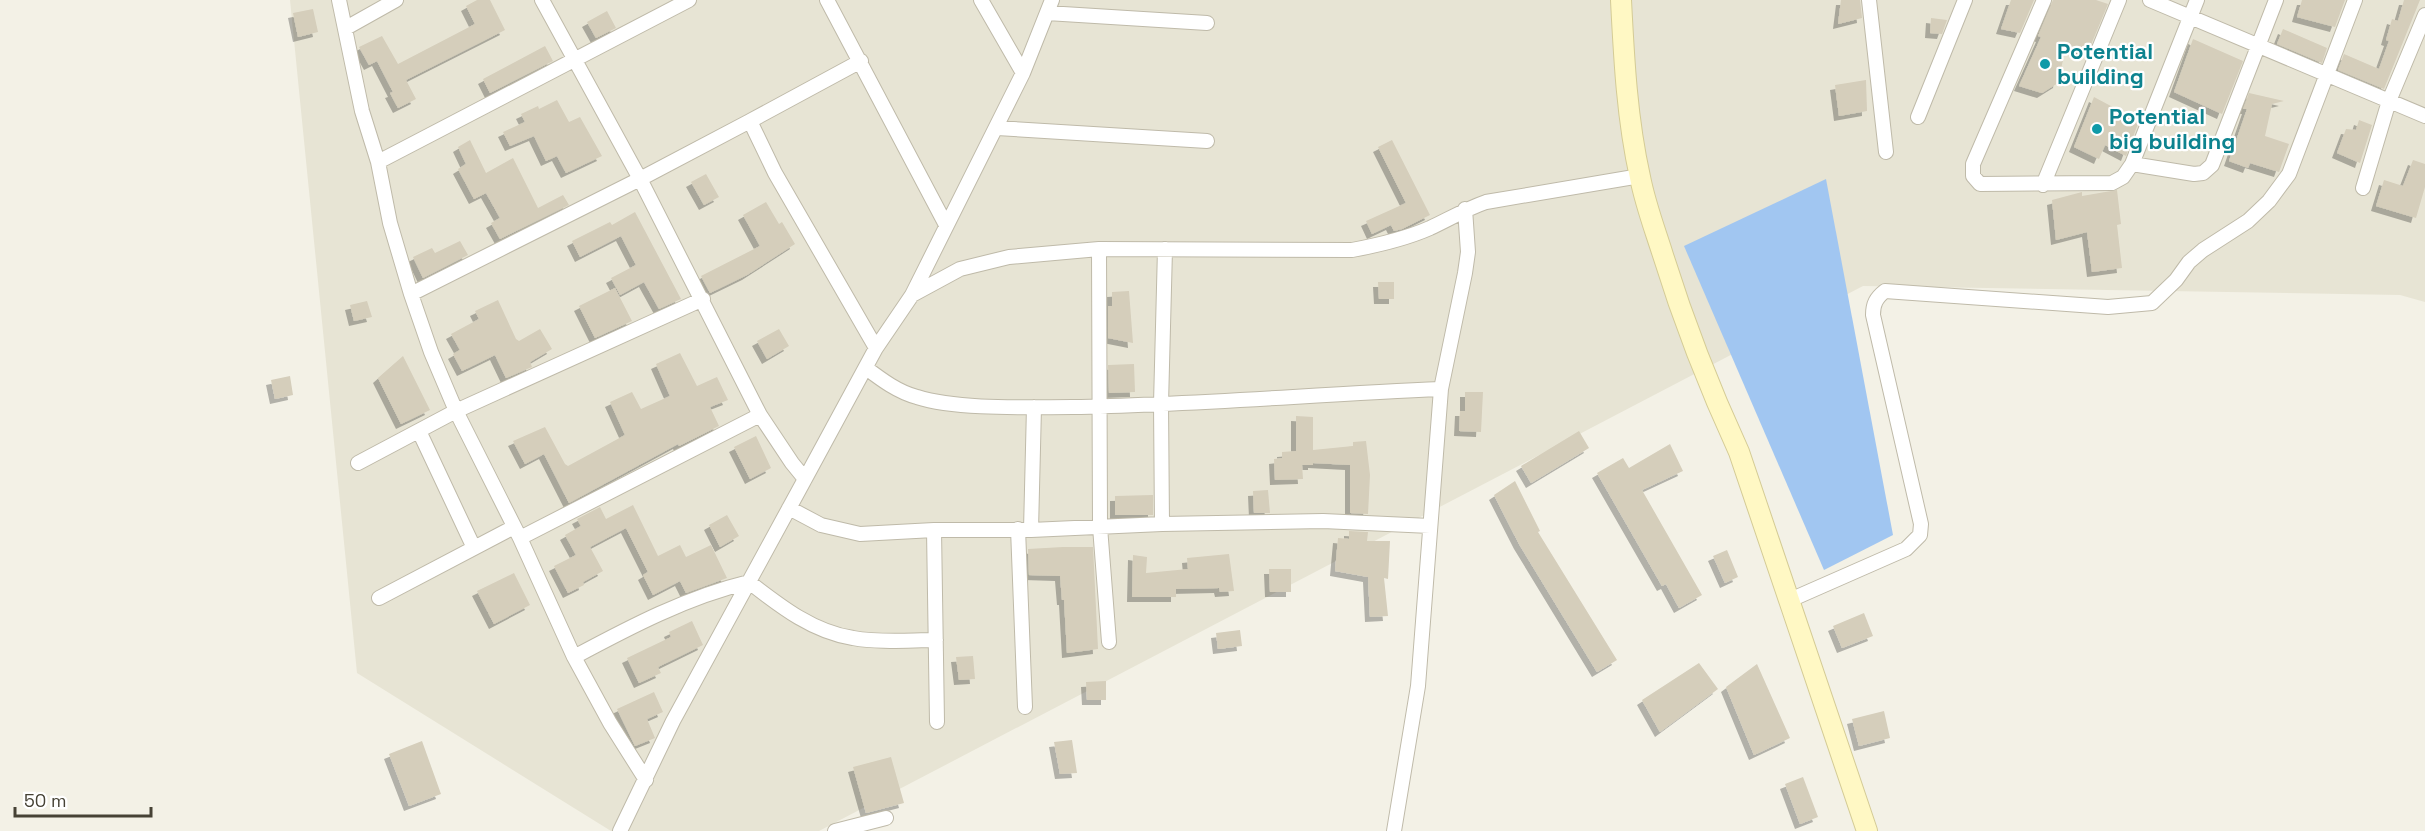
<svg xmlns="http://www.w3.org/2000/svg" width="2425" height="831" font-family="'Space Grotesk',sans-serif">
<style>
.residential{fill:#e7e4d4}
.water{fill:#a1c6f1}
.building{fill:#d5cebb;filter:url(#shadow)}
.lines{fill:none;stroke-linecap:round;stroke-linejoin:round}
.minor-casing{stroke:#bfbaa9;stroke-width:16}
.secondary-casing{stroke:#d4cb95;stroke-width:22}
.minor{stroke:#fff;stroke-width:14}
.secondary{stroke:#fff8c4;stroke-width:20}
.culture-dot{fill:#0f9aa8;stroke:#fff;stroke-width:2}
.labels{text-anchor:middle;stroke-width:4.5;stroke-linejoin:round;paint-order:stroke}
.culture-label{font-size:22px;font-weight:bold;fill:#0d838f;stroke:#fff;text-anchor:start}
</style>
<defs>
<filter id="shadow"><feDropShadow dx="-5" dy="5" stdDeviation="0" flood-color="#0004"/></filter>
</defs>
<rect width="100%" height="100%" fill="#f3f1e6"/>
<path class="residential" d="M290 0H2425V302L2400 295 1863 286 819 831H611L357 673Z"/>
<path class="water" d="M1826 179 1893 535 1824 570 1684 246Z"/>
<path class="building" d="M477 0H490L505 30 406 80 416 99 398 108 390 93 393 92 377 61 369 65 359 47 382 36 398 64 475 24 466 6Z
M1841 0H1860L1862 18 1838 24Z
M2011 0H2034L2020 33 2001 29Z
M2053 0H2096L2108 4 2088 52 2066 46 2058 83 2042 93 2019 86 2041 37 2038 36Z
M2302 0H2345L2335 27 2297 17Z
M2404 0H2420L2384 89 2338 70 2344 54 2379 69 2389 41 2386 40 2392 19 2398 21Z
M313 9 318 32 298 37 293 13Z
M607 11 616 28 596 38 587 22Z
M1931 18 1947 20 1942 34 1930 33Z
M2283 29 2327 48 2322 63 2277 44Z
M2193 39 2243 61 2222 114 2174 92Z
M545 46 553 61 490 93 483 79Z
M1866 80 1867 111 1839 116 1835 85Z
M2249 93 2284 101 2272 104 2265 136 2289 144 2279 172 2250 163 2248 168 2229 161 2247 109H2243Z
M2094 97 2139 121 2126 156 2105 145 2099 159 2074 147Z
M557 100 569 122 580 117 602 156 566 173 557 156 546 161 534 136 510 146 503 132 525 122 521 114 538 106 539 109Z
M2359 120 2372 125 2360 163 2337 153 2346 129 2356 130Z
M470 140 486 173 513 158 538 208 563 195 569 205 500 239 491 223 500 218 486 193 474 199 458 169 466 164 458 147Z
M1392 140 1430 215 1402 229 1394 231 1391 225 1372 234 1366 221 1406 203 1378 147Z
M2413 160 2425 164V187L2416 218 2376 206 2384 180 2403 186Z
M706 174 719 197 704 205 691 182Z
M2117 190 2121 224 2117 225 2122 268 2092 272 2087 232 2056 240 2052 200 2082 192V196Z
M766 202 779 224 782 222 795 244 747 275 710 293 701 276 760 246 743 215Z
M635 212 681 299 659 309 644 282 620 295 611 278 636 265 621 236 580 257 572 241 610 222 612 225Z
M460 241 468 255 423 278 413 257 432 248 435 253Z
M1378 282H1394V299H1379Z
M615 288 632 321 595 338 579 306Z
M1129 291 1133 343 1108 338V306H1112V292Z
M498 300 516 339 519 341 540 329 552 349 530 362 532 367 506 378 495 355 462 371 453 354 460 350 451 334 479 319 475 311Z
M367 301 372 317 354 321 350 305Z
M779 329 789 346 767 359 757 341Z
M680 353 697 386 717 377 728 400 710 407 719 426 679 446 678 444 569 503 544 454 525 464 513 441 545 427 565 464 568 466 625 435 610 402 632 392 641 409 670 396 656 364Z
M403 356 430 410 401 424 378 378Z
M1134 364 1135 392 1109 393 1108 365Z
M290 376 293 395 275 399 271 380Z
M1465 392H1483L1481 432 1459 431 1460 411H1465Z
M1296 416 1313 417V450L1353 446V442L1366 441 1370 475 1368 514 1350 513V465L1313 463V465H1302L1303 479 1275 480 1274 459 1282 458V452L1296 451Z
M1579 431 1589 448 1531 483 1521 466Z
M756 436 771 468 750 479 734 447Z
M1670 444 1683 471 1642 490 1702 595 1679 608 1666 584 1662 586 1597 473 1623 458 1629 468Z
M1515 481 1540 531 1538 532 1617 660 1597 672 1519 544 1494 495Z
M1268 490 1270 513H1254L1253 491Z
M1153 495V515H1115V496Z
M633 505 658 556 680 545 686 557 711 545 727 578 686 593 680 581 653 595 643 575 648 572 626 528 590 547 603 571 583 582 584 585 568 593 554 566 576 555 565 535 581 526 577 519 600 507 606 519Z
M727 515 739 536 720 547 709 525Z
M1349 531 1368 532 1367 541H1390L1388 579 1384 578 1388 616 1370 617 1368 577 1335 571 1338 538 1349 539Z
M1063 547H1093L1098 649 1067 653 1064 600H1062L1060 576 1029 575 1028 549Z
M1727 550 1738 577 1725 583 1713 556Z
M1229 554 1234 591 1220 592 1219 588 1176 589V597H1132L1133 555 1147 557 1146 573 1188 569 1187 558Z
M1269 569H1291V592H1270Z
M514 573 530 605 494 624 477 591Z
M1864 613 1873 636 1842 648 1833 626Z
M692 621 703 645 658 667 661 673 639 683 627 658 671 637 669 632Z
M1240 630 1242 646 1218 649 1216 633Z
M973 656 975 679 959 680 956 657Z
M1699 663 1718 689 1660 732 1642 700Z
M1757 664 1790 738 1754 755 1726 687Z
M1106 681V700H1087L1086 682Z
M654 692 663 712 647 719 655 738 635 746 617 709Z
M1884 711 1890 738 1859 746 1852 719Z
M1072 740 1077 773 1060 774 1054 742Z
M422 741 441 794 409 806 389 754Z
M891 757 904 803 866 813 853 767Z
M1803 777 1818 817 1800 824 1785 784Z"/>
<g class="lines">
<g class="minor-casing">
<path id="minor" d="M339 0 362 111 378 162 390 223 411 294 431 352 456 411 520 538 574 657 610 723 646 780
M542 0 640 179 760 415 792 463 805 479
M827 0 946 225
M981 0 1023 73
M1869 0 1886 152
M2044 0 1973 164V176L1980 184 2112 183 2123 177 2132 164 2197 0
M2150 0 2425 116
M1047 13 1207 23
M346 28 396 0
M1918 117 1965 0
M750 121 861 61
M997 128 1207 141
M378 162 689 0
M2132 164 2194 174 2203 173 2212 165 2276 0
M2043 185 2119 0
M2363 188 2389 101 2425 15
M1099 249 1100 527 1109 642
M411 294 640 179 750 121 775 173 876 348
M912 295 1023 73 1052 0
M866 368C882 380 898 392 917 397 958 410 1028 407 1072 407 1195 405 1318 394 1441 389
M419 431 474 548
M358 463 456 411 703 299
M789 508 821 525 860 534 934 530H1031L1162 524 1323 521 1430 526
M1162 524 1161 404 1165 249
M1018 529 1025 707
M934 530 937 722
M1031 530 1034 407
M520 538 760 415
M379 598 514 527
M1790 600 1906 549 1920 535 1921 524 1873 315C1873 304 1876 298 1885 291L2108 307 2152 303 2176 280 2189 262 2203 250 2248 221 2269 201 2289 174 2355 0
M574 657C630 627 687 597 749 582 780 606 813 632 853 638 880 643 910 640 936 640
M620 831 673 721 805 479 876 348 912 295 960 269 1009 257 1099 249 1352 250C1379 245 1405 239 1430 228 1449 219 1466 209 1486 202L1640 176
M835 831 886 818
M1394 831 1418 686 1441 389 1465 273 1468 252 1465 209"/>
</g>
<g class="secondary-casing">
<path id="secondary" d="M1621 0C1624 59 1627 119 1640 177 1645 203 1654 227 1662 252 1683 320 1709 387 1739 452L1867 831"/>
</g>
<use href="#minor" class="minor"/>
<use href="#secondary" class="secondary"/>
</g>
<g class="culture-dot">
<circle cx="2045" cy="64" r="6"/>
<circle cx="2097" cy="129" r="6"/>
</g>
<g class="labels">
<g class="culture-label">
<text x="2057" y="59">Potential<tspan x="2057" dy="25">building</tspan></text>
<text x="2109" y="124">Potential<tspan x="2109" dy="25">big building</tspan></text>
</g>
</g>
<path d="M15 807v9h136v-9" fill="none" stroke="#464235" stroke-width="3"/>
<text x="24" y="807" font-size="18" fill="#464235" stroke="#ffffff" stroke-width="4.5" paint-order="stroke">50 m</text>
</svg>
